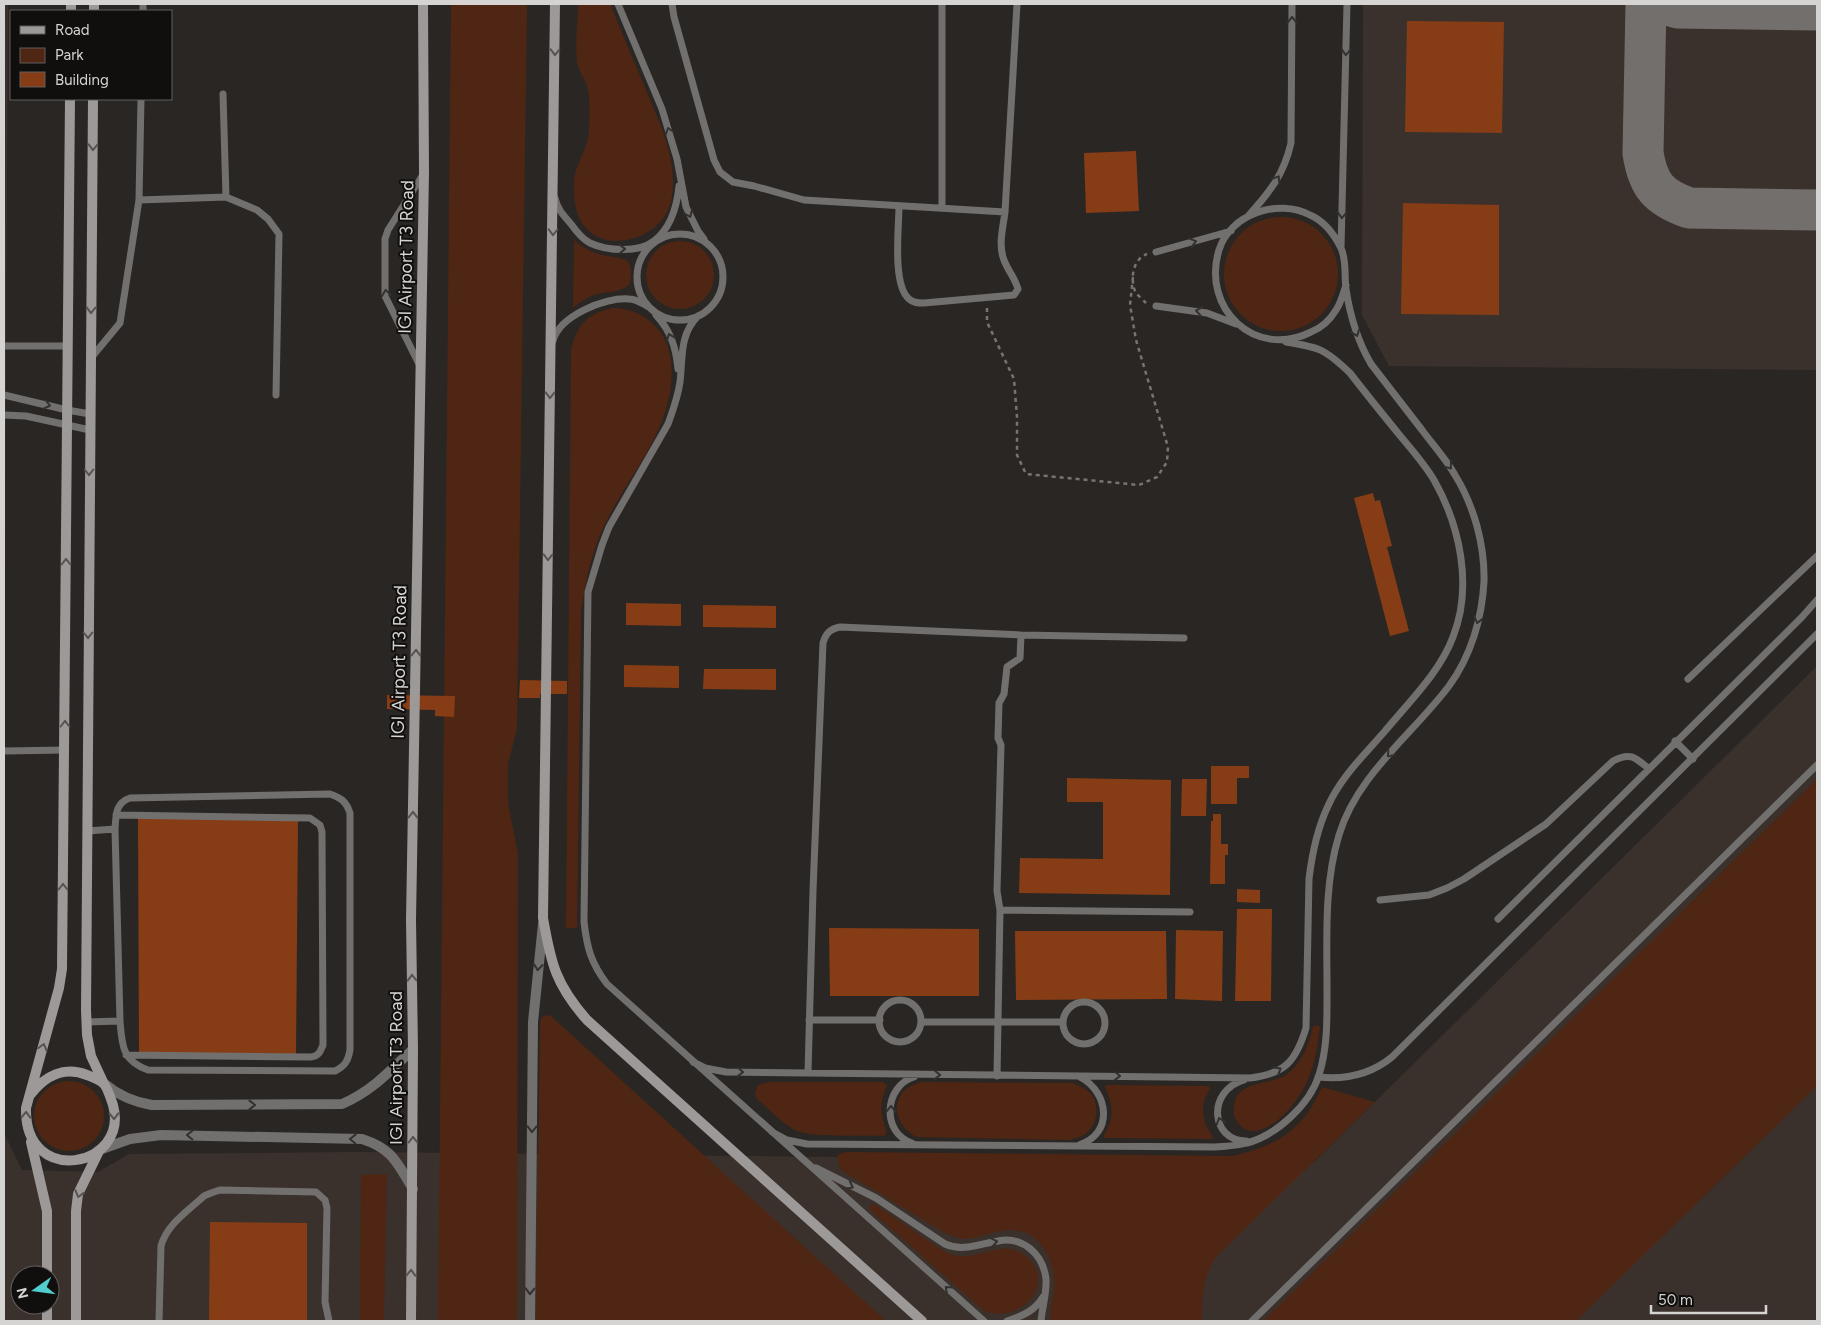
<svg xmlns="http://www.w3.org/2000/svg" width="1821" height="1325" font-family="Figtree,sans-serif">
<style>
.built{fill:#3a312c;fill-rule:evenodd}
.green{fill:#4f2613}
.lines{fill:none;stroke-linecap:round;stroke-linejoin:round}
.taxiway{stroke:#726f6d;stroke-width:41}
.building{fill:#863d16}
.path{stroke:#777472;stroke-width:2.5;stroke-dasharray:4 4;stroke-linecap:butt}
.lane{stroke:#72706f;stroke-width:7}
.street{stroke:#72706f;stroke-width:10}
.secondary{stroke:#9c9998;stroke-width:10}
.oneway{stroke:#333130}
.oneway2{stroke:#565453}
.labels{text-anchor:middle;stroke-width:4;stroke-linejoin:round;paint-order:stroke}
.street-label{font-size:18px;fill:#d6d4d2;stroke:#110f0e}
</style>
<rect width="100%" height="100%" fill="#2a2624"/>
<path class="built" d="M4 4H8L4 777Z
M1363 4H1817V370L1389 366 1362 315Z
M1817 666V1321H4V1133L22 1170 98 1172 129 1154 356 1152 1314 1162ZM20 1275H50V1305H20Z"/>
<path class="green" d="M451 4H527L517 729 508 764V803L518 854 517 1321H438Z
M578 4H610C622 32 633 60 645 88 658 119 674 151 673 185 673 196 670 209 664 217 644 246 592 252 578 215 573 202 573 182 576 170 580 159 586 149 588 138 590 130 590 96 588 89 585 79 578 70 577 61 575 44 578 21 578 4Z
M1224 274a57 57 0 1 1 114 0a57 57 0 1 1-114 0Z
M574 240C594 257 603 254 627 260 632 267 632 277 629 285 619 293 609 291 598 294 588 296 581 302 573 308Z
M646 275a34 34 0 1 1 68 0a34 34 0 1 1-68 0Z
M612 308C629 308 644 314 656 327 665 336 669 348 671 361 678 424 629 473 604 526 591 553 586 581 581 610L577 928H566L571 350C577 325 587 314 612 308Z
M1817 779V1086L1576 1321H1263Z
M546 1015 551 1016 886 1321H536L540 1023 542 1017Z
M1313 1026H1320C1317 1052 1313 1077 1297 1099 1287 1114 1257 1145 1239 1124 1234 1119 1233 1112 1234 1106 1237 1080 1268 1086 1286 1075 1302 1063 1309 1045 1313 1026Z
M34 1116a35 35 0 1 1 70 0a35 35 0 1 1-70 0Z
M769 1082H883L887 1086C879 1102 880 1115 887 1132L884 1136C865 1135 810 1138 795 1130 781 1123 769 1109 757 1099L755 1093 758 1085Z
M921 1082 1073 1083C1079 1086 1086 1088 1091 1094 1101 1106 1097 1129 1082 1136 1078 1138 1074 1138 1070 1140L917 1137C900 1130 889 1106 904 1091 909 1086 915 1084 921 1082Z
M1107 1085 1209 1086 1210 1089C1199 1103 1202 1123 1213 1137L1211 1139 1105 1138 1104 1135C1115 1118 1113 1104 1105 1087Z
M1322 1087 1375 1102 1216 1257C1201 1282 1203 1294 1202 1321H1052C1047 1312 1053 1302 1054 1291 1057 1266 1043 1232 1014 1230 997 1229 982 1238 965 1239 958 1239 950 1235 943 1232L841 1170 838 1163V1155L846 1152 1232 1156C1277 1146 1303 1130 1322 1087Z
M387 1174 384 1321H360L361 1175Z
M874 1204 942 1250C948 1253 954 1256 961 1256 983 1258 1003 1239 1024 1255 1060 1280 1022 1325 984 1311L870 1210V1205Z"/>
<g class="lines">
<path class="taxiway" d="M1646 4 1643 153C1648 185 1658 197 1689 208L1817 210
M1664 4 1678 8 1817 10"/>
</g>
<path class="building" d="M1407 21 1504 22 1502 133 1405 132Z
M1136 151 1139 211 1086 213 1084 153Z
M1403 203 1499 205V315L1401 314Z
M1373 493 1375 501 1380 500 1392 546 1387 547 1409 631 1390 636 1354 498Z
M626 603 681 604V626L626 625Z
M703 605 776 606V628L703 627Z
M624 665 679 666V688L624 687Z
M704 669H776V690L703 689Z
M520 680 567 681V694H540V698H519Z
M387 695 455 696 454 717 435 716V710L387 709Z
M1211 766H1249V778H1237V804H1211Z
M1067 778 1171 780 1170 895 1019 893 1020 858 1103 859V802H1067Z
M1182 779H1207L1206 816H1181Z
M1213 814H1221V844H1228V855H1225V884H1210L1211 821H1213Z
M138 818 298 821 296 1054 139 1053Z
M1237 889 1260 890V903L1237 902Z
M1237 909H1272L1271 1001H1235Z
M829 928 979 929V996H830Z
M1176 930 1223 931 1222 1001 1175 999Z
M1015 931H1166L1167 999 1016 1000Z
M210 1222 307 1223V1321H209Z"/>
<g class="lines">
<path class="path" d="M1146 303C1143 300 1137 295 1135 291 1130 278 1133 259 1147 254
M987 308V322L1014 379 1017 417V455L1026 474 1139 485 1157 477 1167 462 1168 447 1136 340 1130 305 1133 277"/>
<path class="lane" d="M618 4 662 109 677 159 686 207 698 231 704 239
M672 4 674 17 714 160 720 172 733 182 754 186 804 200 1005 212
M942 4V208
M143 11V4
M223 94 226 197
M555 198C557 209 564 216 571 224 576 231 582 239 590 243 607 251 639 253 654 241 671 228 677 206 679 186
M139 200 226 197 257 210 268 219 279 234 276 395
M899 206C899 227 892 285 909 299 913 303 918 303 924 303L1014 295 1018 289C1015 278 1008 271 1004 260 998 245 1003 228 1005 212L1017 4
M1249 215C1270 192 1284 174 1291 143L1292 4
M637 277a43 43 0 1 1 86 0a43 43 0 1 1-86 0Z
M1341 248 1347 4
M1156 252 1231 231
M1156 306 1207 313 1236 324
M656 315C671 331 676 348 678 369
M698 316C679 335 683 358 680 382 678 397 673 410 668 424L609 527 602 545 588 592 584 922C587 948 591 963 607 984L984 1321
M553 341C559 316 605 297 629 299 636 299 641 303 647 306
M4 346H68
M91 358 120 323 139 200 141 99
M420 366 385 296V239L388 230 424 173
M4 395 67 410 90 414
M4 415 26 416 90 430
M1688 679 1817 556
M1675 741 1693 759
M4 751 64 750
M116 815 310 818 320 825 322 832 323 1045C320 1052 319 1056 311 1057L126 1055
M115 829 120 1021
M1380 900 1429 895 1447 888 1464 879 1546 824 1613 761C1630 752 1635 757 1649 769
M1000 910 1190 912
M1498 919 1802 617 1817 600
M879 1021a21 21 0 1 1 42 0a21 21 0 1 1-42 0Z
M1063 1023a21 21 0 1 1 42 0a21 21 0 1 1-42 0Z
M809 1020H880
M86 1022 120 1021C122 1045 122 1061 148 1070L335 1071C345 1066 348 1061 350 1050V813C346 801 341 798 330 794L130 798C115 803 116 816 115 829L87 831
M921 1022H1063
M693 1062 705 1068 726 1072 1250 1078C1285 1074 1296 1061 1306 1028L1309 879C1312 854 1317 829 1328 806 1340 778 1365 754 1385 731 1409 702 1440 672 1453 637 1473 586 1460 526 1434 480 1425 465 1413 451 1402 438 1384 416 1367 395 1350 373 1325 349 1319 347 1286 342
M808 1073 813 891 823 643C826 633 830 629 840 627L1021 635 1184 638
M997 1076 1000 910 997 891 1001 745 998 738 999 703 1004 694 1007 667 1020 658 1021 635
M1318 1077C1346 1080 1370 1075 1392 1057L1817 634
M1244 1080C1206 1091 1211 1141 1246 1141
M772 1132 787 1140 807 1144 1215 1147C1226 1146 1237 1146 1247 1143 1277 1135 1310 1104 1319 1075 1328 1046 1327 1017 1327 987 1327 936 1324 884 1339 835 1357 775 1412 735 1449 686 1471 656 1482 618 1484 582 1485 545 1474 506 1455 475 1446 459 1433 445 1422 430 1405 408 1388 386 1371 364 1357 340 1350 316 1346 289 1344 274 1347 262 1341 248 1334 234 1324 221 1310 215 1278 198 1230 214 1219 250 1201 308 1255 360 1311 332 1321 328 1330 320 1336 310 1341 303 1343 294 1346 285
M912 1143C881 1133 884 1086 914 1077
M1079 1145C1114 1134 1109 1092 1080 1077
M816 1168 876 1198 945 1244C963 1252 979 1244 998 1241 1023 1236 1043 1254 1046 1279 1047 1293 1042 1308 1041 1321
M159 1321 161 1246C167 1224 188 1211 204 1196L211 1193 220 1190 316 1192 325 1200 327 1208 325 1302 329 1321
M1007 1321C1022 1316 1035 1311 1043 1297
M1252 1321 1817 765"/>
<path class="street" d="M105 1084C119 1096 134 1102 152 1105L342 1104C372 1091 390 1071 413 1049
M99 1150 130 1139 161 1135 362 1139C393 1149 397 1163 413 1189
M530 1321 533 1022 543 924"/>
<path class="secondary" d="M555 4 543 918C551 964 556 985 587 1020L922 1321
M71 11V4
M94 11V4
M93 99 86 1010 87 1035 91 1056 104 1084
M31 1094C45 1076 64 1066 87 1075 92 1077 100 1080 104 1084 108 1089 111 1099 113 1105 130 1168 24 1188 26 1108L59 988 62 969 70 99
M31 1142 47 1211V1275
M47 1305V1321
M76 1321V1211L78 1194 99 1151
M411 1321 413 1049 411 920 424 172 423 4"/>
</g>
<defs><path id="oneway-chevron" d="M-2-3.5L2.5 0L-2 3.5" fill="none" stroke-width="1.6" stroke-linecap="round" stroke-linejoin="round" transform="scale(1.25)"/></defs>
<g class="oneway">
<use href="#oneway-chevron" transform="translate(1292 20) rotate(-90)"/>
<use href="#oneway-chevron" transform="translate(1346 52) rotate(92)"/>
<use href="#oneway-chevron" transform="translate(669 131) rotate(-108)"/>
<use href="#oneway-chevron" transform="translate(1277 179) rotate(-58)"/>
<use href="#oneway-chevron" transform="translate(689 214) rotate(67)"/>
<use href="#oneway-chevron" transform="translate(1342 215) rotate(92)"/>
<use href="#oneway-chevron" transform="translate(1193 242) rotate(-17)"/>
<use href="#oneway-chevron" transform="translate(622 249) rotate(-2)"/>
<use href="#oneway-chevron" transform="translate(386 293) rotate(-98)"/>
<use href="#oneway-chevron" transform="translate(1199 311) rotate(-171)"/>
<use href="#oneway-chevron" transform="translate(1356 333) rotate(70)"/>
<use href="#oneway-chevron" transform="translate(670 337) rotate(-112)"/>
<use href="#oneway-chevron" transform="translate(47 405) rotate(14)"/>
<use href="#oneway-chevron" transform="translate(1449 466) rotate(53)"/>
<use href="#oneway-chevron" transform="translate(1478 620) rotate(104)"/>
<use href="#oneway-chevron" transform="translate(1390 754) rotate(131)"/>
<use href="#oneway-chevron" transform="translate(538 967) rotate(96)"/>
<use href="#oneway-chevron" transform="translate(1278 1070) rotate(-31)"/>
<use href="#oneway-chevron" transform="translate(740 1072) rotate(1)"/>
<use href="#oneway-chevron" transform="translate(937 1075) rotate(1)"/>
<use href="#oneway-chevron" transform="translate(1117 1076) rotate(1)"/>
<use href="#oneway-chevron" transform="translate(252 1105)"/>
<use href="#oneway-chevron" transform="translate(891 1109) rotate(-88)"/>
<use href="#oneway-chevron" transform="translate(1220 1121) rotate(-108)"/>
<use href="#oneway-chevron" transform="translate(532 1129) rotate(91)"/>
<use href="#oneway-chevron" transform="translate(190 1135) rotate(-179)"/>
<use href="#oneway-chevron" transform="translate(353 1139) rotate(-179)"/>
<use href="#oneway-chevron" transform="translate(850 1186) rotate(27)"/>
<use href="#oneway-chevron" transform="translate(994 1242) rotate(-11)"/>
<use href="#oneway-chevron" transform="translate(948 1289) rotate(-138)"/>
<use href="#oneway-chevron" transform="translate(530 1291) rotate(91)"/>
</g>
<g class="oneway2">
<use href="#oneway-chevron" transform="translate(555 52) rotate(91)"/>
<use href="#oneway-chevron" transform="translate(93 147) rotate(91)"/>
<use href="#oneway-chevron" transform="translate(553 232) rotate(91)"/>
<use href="#oneway-chevron" transform="translate(91 310) rotate(91)"/>
<use href="#oneway-chevron" transform="translate(550 395) rotate(91)"/>
<use href="#oneway-chevron" transform="translate(89 472) rotate(90)"/>
<use href="#oneway-chevron" transform="translate(548 557) rotate(91)"/>
<use href="#oneway-chevron" transform="translate(66 562) rotate(-90)"/>
<use href="#oneway-chevron" transform="translate(88 635) rotate(90)"/>
<use href="#oneway-chevron" transform="translate(416 653) rotate(-89)"/>
<use href="#oneway-chevron" transform="translate(65 724) rotate(-90)"/>
<use href="#oneway-chevron" transform="translate(413 815) rotate(-89)"/>
<use href="#oneway-chevron" transform="translate(63 887) rotate(-90)"/>
<use href="#oneway-chevron" transform="translate(412 978) rotate(-91)"/>
<use href="#oneway-chevron" transform="translate(43 1047) rotate(-75)"/>
<use href="#oneway-chevron" transform="translate(26 1115) rotate(-89)"/>
<use href="#oneway-chevron" transform="translate(114 1116) rotate(89)"/>
<use href="#oneway-chevron" transform="translate(413 1140) rotate(-90)"/>
<use href="#oneway-chevron" transform="translate(79 1194) rotate(107)"/>
<use href="#oneway-chevron" transform="translate(411 1273) rotate(-89)"/>
</g>
<g class="labels">
<g class="street-label">
<text transform="translate(406 257) rotate(-89)" y="6">IGI Airport T3 Road</text>
<text transform="translate(399 662) rotate(-89)" y="6">IGI Airport T3 Road</text>
<text transform="translate(396 1068) rotate(-90)" y="6">IGI Airport T3 Road</text>
</g>
</g>
<rect width="1821" height="1325" fill="none" stroke="#d6d4d2" stroke-width="10"/>
<rect x="10" y="10" width="162" height="90" fill="#110f0e" stroke="#605e5c"/>
<rect x="20" y="26" width="25" height="8" fill="#9c9998" stroke="#605e5c"/>
<text x="55" y="35" font-size="15" fill="#d6d4d2">Road</text>
<rect x="20" y="48" width="25" height="15" fill="#4f2613" stroke="#605e5c"/>
<text x="55" y="60" font-size="15" fill="#d6d4d2">Park</text>
<rect x="20" y="72" width="25" height="15" fill="#863d16" stroke="#605e5c"/>
<text x="55" y="85" font-size="15" fill="#d6d4d2">Building</text>
<g transform="translate(35 1290) rotate(256)"><circle r="24" fill="#110f0e" stroke="#605e5c"/>
<path d="M0-4L9 19L0 12L-9 19Z" fill="#52cdcd"/>
<text y="-8" font-size="14" font-weight="bold" text-anchor="middle" fill="#d6d4d2">N</text>
</g>
<path d="M1651 1305v8h115v-8" fill="none" stroke="#d6d4d2" stroke-width="2.5"/>
<text x="1658" y="1305" font-size="15" fill="#d6d4d2" stroke="#110f0e" stroke-width="4" paint-order="stroke">50 m</text>
</svg>
